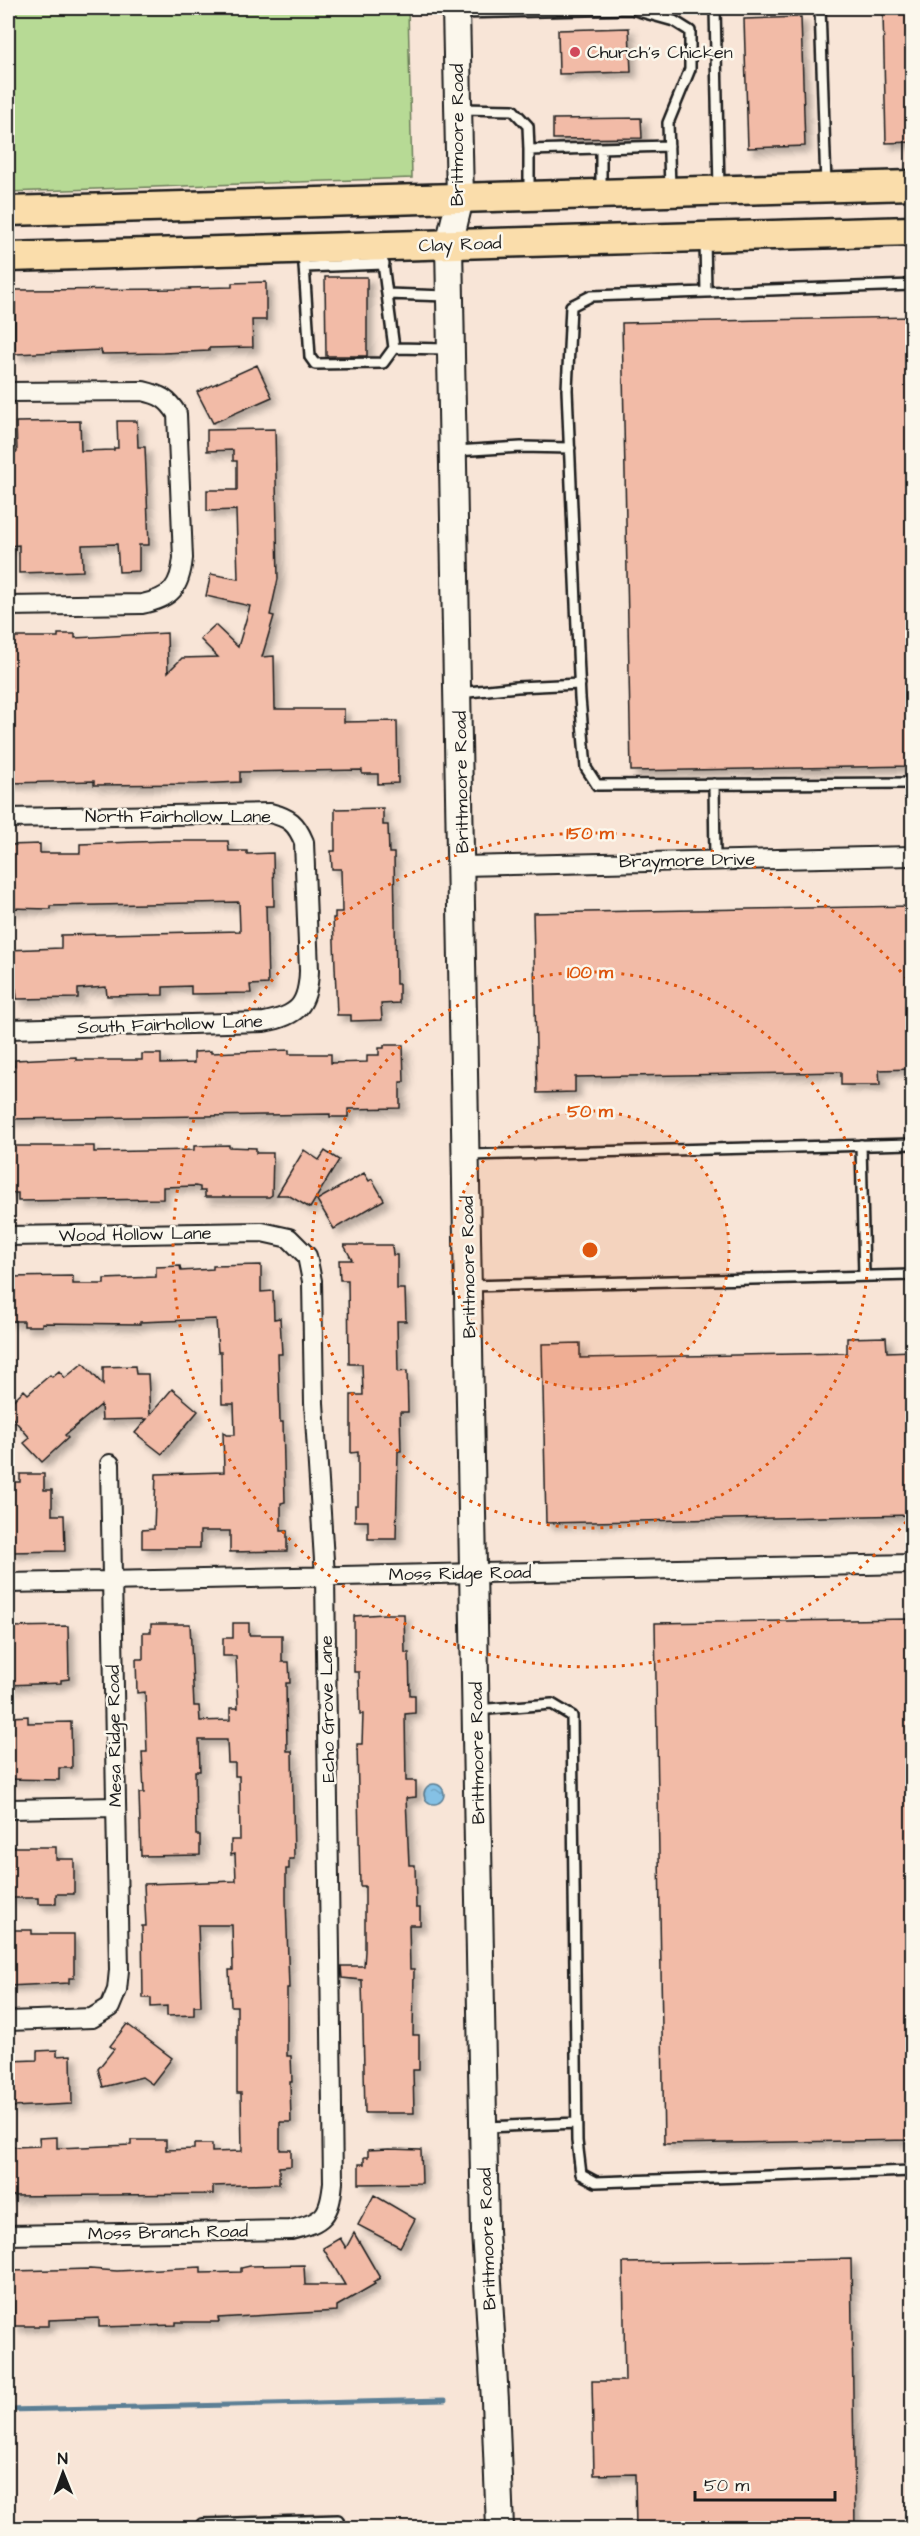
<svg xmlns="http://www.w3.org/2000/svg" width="920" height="2536" font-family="'Architects Daughter',sans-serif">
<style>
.green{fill:#b7da95;stroke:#6a7b58;stroke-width:1.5}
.water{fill:url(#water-ripples);stroke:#5b7f95;stroke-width:1.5}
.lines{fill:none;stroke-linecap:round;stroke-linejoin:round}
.stream{stroke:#5b7f95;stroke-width:5}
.building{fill:#f2bba7;stroke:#1c1c1c;stroke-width:1.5;filter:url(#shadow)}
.service-casing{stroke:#1c1c1c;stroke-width:14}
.minor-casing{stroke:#1c1c1c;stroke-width:22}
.secondary-casing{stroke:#1c1c1c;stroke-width:30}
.primary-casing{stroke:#1c1c1c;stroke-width:33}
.service{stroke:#fbf7ec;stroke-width:9}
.minor{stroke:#fbf7ec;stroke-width:18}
.secondary{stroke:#fbf7ec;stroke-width:26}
.primary{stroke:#faddab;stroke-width:28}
.ring{fill:none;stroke:#de560d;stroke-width:3;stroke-dasharray:3 6}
.poi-dot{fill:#d1495b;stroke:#fbf7ec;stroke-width:2}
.labels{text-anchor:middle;stroke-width:5;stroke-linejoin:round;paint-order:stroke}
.poi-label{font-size:18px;fill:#1c1c1c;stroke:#fbf7ec;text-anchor:start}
.street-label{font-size:18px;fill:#1c1c1c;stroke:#fbf7ec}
.centre{fill:#de560d;stroke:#fbf7ec;stroke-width:3}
.ring-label{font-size:18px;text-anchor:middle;font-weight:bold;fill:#de560d;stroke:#fbf7ec;stroke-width:5;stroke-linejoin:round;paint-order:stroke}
</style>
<defs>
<pattern id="water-ripples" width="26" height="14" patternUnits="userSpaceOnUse" patternTransform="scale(1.5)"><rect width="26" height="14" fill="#85c1e5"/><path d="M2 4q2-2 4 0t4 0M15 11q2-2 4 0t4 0" fill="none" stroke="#72a5c4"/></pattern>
<filter id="shadow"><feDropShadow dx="5.5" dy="5.5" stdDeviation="3" flood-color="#0004"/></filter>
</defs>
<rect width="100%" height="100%" fill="#f8e5d7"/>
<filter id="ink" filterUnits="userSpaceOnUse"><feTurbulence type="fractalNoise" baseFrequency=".0167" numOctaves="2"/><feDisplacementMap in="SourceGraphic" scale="12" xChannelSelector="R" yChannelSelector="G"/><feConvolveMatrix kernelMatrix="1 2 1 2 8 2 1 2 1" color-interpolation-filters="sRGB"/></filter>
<g filter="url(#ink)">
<path class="green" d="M8 8H408L412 178 8 192Z"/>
<path class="water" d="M424 1794a10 10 0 1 1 20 0a10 10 0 1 1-20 0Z"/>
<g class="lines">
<path class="stream" d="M8 2410 445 2400"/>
</g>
<path class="building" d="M912 12V142L886 143 883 13Z
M801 17 805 146 748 148 744 19Z
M629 28 631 72 559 74 558 30Z
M641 118 642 138 553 139V119Z
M325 277H367V356H326Z
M266 282V320H252L253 347 209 348V351L163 353 102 354 101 350 15 354V290L190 289 189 288 232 287V283Z
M912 317V766L631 771 622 323Z
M257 365 272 397 213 423 197 392Z
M80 421 81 451 114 450V448H118L117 421H137L138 447H145L149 545H139V571L119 572 117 544 82 545 83 571 19 573V545L8 546V452H17L16 422Z
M275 429 278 579 270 615 274 616 262 657 274 656 275 709H344V722L397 721 398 783 378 784V774H362V770L240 772V782L198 784 94 785V781L9 783 8 717H11L10 637H58V634H75V638L167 633 168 672 182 658 218 657 200 639 215 625 238 647 250 606 206 596 211 574 238 579 236 510 207 511V490H237V461H233V450L207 451V430Z
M383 808V825H388L389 853H394L396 984H399V1003L381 1004 382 1020 351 1021V1015H337L333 918H335V912H342L341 869H332L331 851H335V809Z
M164 841H228L229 851H247V854L273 853 274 906H266L268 984 250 985 251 993 191 994V986L163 987V995L107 996 106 987 78 989V998L17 999 16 989H8V950L61 948V935L240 931 239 902 50 906V909L8 908V845L40 844V853H80V844Z
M912 906V1069L879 1070 880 1085H841V1072L575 1077V1092L537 1093 533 913Z
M384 1045H403L404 1082H400V1108L348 1109V1117H330V1114L8 1119V1066H15V1060L76 1057V1060H142V1054H161V1064L194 1063V1052L211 1051V1053L289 1050V1054H331V1063L367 1062V1055H379V1048H384Z
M229 1145V1147L256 1148V1153H273L272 1195 269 1197H205V1191H200V1187L195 1186 163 1187V1199L18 1201V1193H8V1146H94V1152L194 1150V1146Z
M304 1150 319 1160 325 1151 339 1160 310 1208 288 1195H277Z
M364 1173 369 1181 372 1179 384 1200 334 1229 317 1200Z
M344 1245H392L393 1255H397V1289H405L406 1321H397L398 1372 407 1371 408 1412H400L401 1451H398L396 1539H368V1521H355V1505H358V1452L351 1453V1395H363L362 1364H349L348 1280H340L339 1260H352Z
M261 1265V1292L273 1291 274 1319 280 1318 282 1354H278L280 1422H283L285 1502 281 1503V1531H287V1551L230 1552V1531H200V1548H142V1530L154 1529 156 1474 224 1472 223 1432 226 1435H235L234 1404H222L221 1352H218L216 1319 140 1322V1324L42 1323V1326H24V1321H8V1277L73 1276V1284H104V1279L156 1277V1267L180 1266 181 1271 213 1269V1266Z
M886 1337 887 1352 912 1351V1515L546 1523 542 1344 580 1343V1358L847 1353V1338Z
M83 1363 103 1385V1367L135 1366 136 1374H148L150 1415 172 1389 198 1411 162 1454 135 1433 147 1419 102 1420 101 1405 65 1435 68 1438 42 1462 24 1443 30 1438 8 1413V1405L24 1390 28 1394 50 1375 52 1377 59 1371 65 1378Z
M20 1474H44V1490H52V1515H64L65 1551 10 1552 8 1482H20Z
M384 1614H404L405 1653H409L410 1695H415V1713L405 1714 406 1781H416V1797L406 1798 409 1865H415L416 1908H420V1925H409L410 1969H414L413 2035H419V2070H413L414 2113H365L362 1980 342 1978 341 1966H364L365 1951V1886H360L357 1744H362L363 1714H360L359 1672H354V1616Z
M908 1619 912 1858V2140L664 2144 655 1623Z
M233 1623H249V1635H282V1662H289L290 1683H286L287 1751H292L294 1859H289V1869H286V1900L289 1988H287V2056H291L292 2082H290L291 2122H280V2150H291V2166L279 2167V2184L213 2186V2194L8 2196V2152H13V2147L40 2146 39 2138 57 2137V2148L131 2145V2140H166V2150L194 2149V2144H212V2152L242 2151 241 2093H237V2006H231L229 1970H233L232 1925H198L201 2006H194V2015L167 2016V2006L151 2007V1998H143L142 1926H146L144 1884 236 1881 235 1854 231 1855V1840H240L239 1776H235V1763H228L227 1740H199L200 1771H195L196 1835H200V1855L141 1856 139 1793H144L142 1752H147L145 1692 137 1693 136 1659H143V1632H151V1624H190L194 1706H199L200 1721 230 1720V1708H238L236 1656H223V1638H233Z
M68 1626 69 1679 61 1680V1683L8 1685V1627Z
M28 1716V1723L71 1722 72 1768H59V1780L8 1779V1727H12V1717Z
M8 1847H56V1859H74V1894H56V1904H38V1898H8Z
M8 1930H32V1934H74V1978H69V1983L8 1986Z
M127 2024 172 2058 152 2084 142 2077 103 2087 98 2069 114 2049 110 2046Z
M57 2050V2056L71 2055 72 2104 12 2107V2102H8V2061L37 2060V2051Z
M389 2149 421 2150 422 2183 359 2184V2164H364V2157H368V2150Z
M374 2195 415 2219 400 2247 358 2225Z
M354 2233 380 2278 373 2282 375 2284 337 2306V2311L218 2318 219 2322H176V2325L99 2327V2318L49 2320V2326H14L13 2271 90 2269 117 2271 201 2267V2273L241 2272V2268L250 2266 304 2265 305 2285H345L323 2248 340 2238 346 2248Z
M851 2259 855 2529H636L635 2474 594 2475 592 2381H625L623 2263Z"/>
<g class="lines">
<g class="service-casing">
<path id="service" d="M715 8 719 189
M820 8 826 185
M459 13 631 9 674 21 690 31V69L668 123 670 188
M461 109 513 110 528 126 529 150 669 146
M601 149V191
M529 150V192
M705 239 706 292
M381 248 394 348
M303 250 310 357 315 364 383 363 394 348 448 349
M305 267 384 264
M912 285 591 296 571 306 567 390 580 698 586 768 597 785 912 783
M387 294 447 296
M455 451 521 447 570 448
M459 693 517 687 580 684
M714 784 715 860
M861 1145 864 1276
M468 1155 912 1144
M470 1286 912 1275
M476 1710 552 1704 572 1716 577 2141 581 2174 596 2182 912 2171
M486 2127 577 2123
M202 2528V2524L338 2520 339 2528"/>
</g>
<g class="minor-casing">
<path id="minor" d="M8 392 143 391C160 395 168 399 177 414L183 558C180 588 171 598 142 604L8 606
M8 818 270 813C290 818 296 823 304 842L309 971C308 1005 298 1016 264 1022L8 1029
M462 866 912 856
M8 1236 262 1232 289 1238 307 1256 312 1281 314 1403 325 1576 333 2182C330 2216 324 2222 291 2230L8 2235
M8 1583 912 1564
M8 1809 116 1807
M8 2021 92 2018 110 2007 117 1990 119 1970 110 1464"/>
</g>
<g class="secondary-casing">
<path id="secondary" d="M456 8 460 199 449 244 485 2231 495 2401 500 2528"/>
</g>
<g class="primary-casing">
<path id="primary" d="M8 211 912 185
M8 257 912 231"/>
</g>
<use href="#service" class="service"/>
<use href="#minor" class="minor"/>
<use href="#secondary" class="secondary"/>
<use href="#primary" class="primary"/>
</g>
</g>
<circle cx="590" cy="1250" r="139" fill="#de560d" fill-opacity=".12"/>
<g class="ring">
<circle cx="590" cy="1250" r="139"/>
<circle cx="590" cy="1250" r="278"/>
<path d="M912 1515A417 417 0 1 1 912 985"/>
</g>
<circle class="poi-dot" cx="575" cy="52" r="6"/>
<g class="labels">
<g class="poi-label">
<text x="587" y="58">Church's Chicken</text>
</g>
<g class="street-label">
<text transform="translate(457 135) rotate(-90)" y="6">Brittmoore Road</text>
<text transform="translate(460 244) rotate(-2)" y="6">Clay Road</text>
<text transform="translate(461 782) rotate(-91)" y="6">Brittmoore Road</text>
<text x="178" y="822">North Fairhollow Lane</text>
<text transform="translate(687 860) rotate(-1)" y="6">Braymore Drive</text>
<text transform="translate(170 1024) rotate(-2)" y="6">South Fairhollow Lane</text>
<text transform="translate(135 1234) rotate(-1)" y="6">Wood Hollow Lane</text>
<text transform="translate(468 1267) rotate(-91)" y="6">Brittmoore Road</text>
<text transform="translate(460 1573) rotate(-1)" y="6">Moss Ridge Road</text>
<text transform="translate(327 1709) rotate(-91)" y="6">Echo Grove Lane</text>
<text transform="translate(114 1736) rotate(-91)" y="6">Mesa Ridge Road</text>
<text transform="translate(477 1753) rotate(-91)" y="6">Brittmoore Road</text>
<text transform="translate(168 2232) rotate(-1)" y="6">Moss Branch Road</text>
<text transform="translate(487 2239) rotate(-92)" y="6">Brittmoore Road</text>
</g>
</g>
<circle cx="590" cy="1250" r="9" class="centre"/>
<g class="ring-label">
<text x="590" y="839">150 m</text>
<text x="590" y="978">100 m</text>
<text x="590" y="1117">50 m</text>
</g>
<rect width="920" height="2536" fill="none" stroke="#fbf7ec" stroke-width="30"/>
<rect x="15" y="15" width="890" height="2506" fill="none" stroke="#1c1c1c" stroke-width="2" filter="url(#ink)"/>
<g transform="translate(63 2473) rotate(359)" stroke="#fbf7ec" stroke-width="4.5" paint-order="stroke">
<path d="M0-4.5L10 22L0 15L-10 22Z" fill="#1c1c1c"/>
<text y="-9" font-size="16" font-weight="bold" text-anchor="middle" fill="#1c1c1c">N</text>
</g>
<path d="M695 2491v9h140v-9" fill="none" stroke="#1c1c1c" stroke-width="3"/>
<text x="704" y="2491" font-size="18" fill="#1c1c1c" stroke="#fbf7ec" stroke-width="4.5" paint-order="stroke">50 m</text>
</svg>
